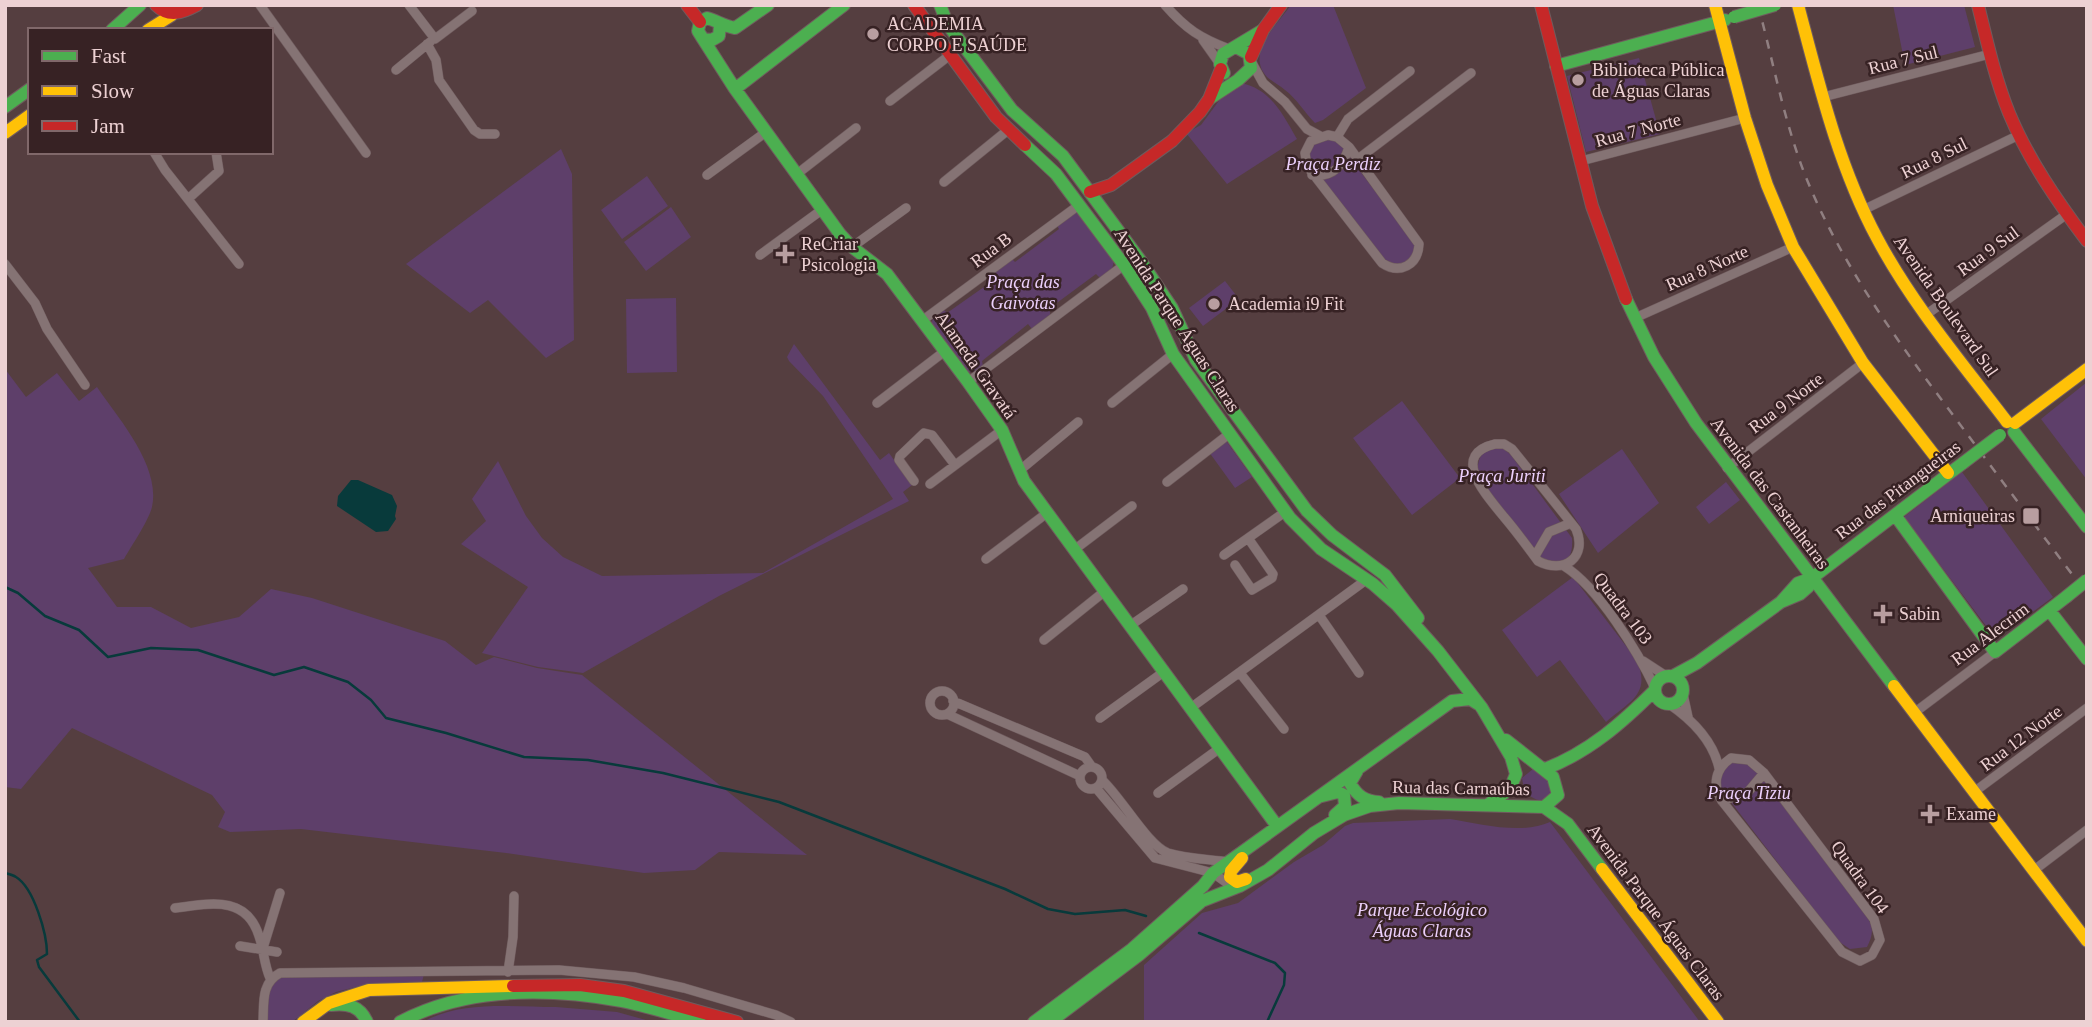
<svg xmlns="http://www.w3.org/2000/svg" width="2092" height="1027" font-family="Georgia,serif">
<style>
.green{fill:#5e3f6a}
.water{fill:#083a3b}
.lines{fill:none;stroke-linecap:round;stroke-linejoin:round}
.stream{stroke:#083a3b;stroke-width:2.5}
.street-casing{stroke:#6f5b5d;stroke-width:10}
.fast-casing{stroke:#6f5b5d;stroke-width:14}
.slow-casing{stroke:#6f5b5d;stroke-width:14}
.jam-casing{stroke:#6f5b5d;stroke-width:14}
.street{stroke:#857374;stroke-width:9}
.fast{stroke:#4caf50;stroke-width:12}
.slow{stroke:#ffc107;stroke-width:12}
.jam{stroke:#c62828;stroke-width:12}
.rail{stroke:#907f81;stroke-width:2.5;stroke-dasharray:9 9;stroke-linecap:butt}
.fast-bridge-casing{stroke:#6f5b5d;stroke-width:14;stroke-linecap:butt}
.fast-bridge{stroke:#4caf50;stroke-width:12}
.poi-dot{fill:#b89ea0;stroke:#372224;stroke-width:2.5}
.labels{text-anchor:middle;stroke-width:5;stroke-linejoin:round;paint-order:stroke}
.poi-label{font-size:18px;fill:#edd1d3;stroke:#372224;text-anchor:start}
.street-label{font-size:18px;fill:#edd1d3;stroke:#372224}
.park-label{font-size:18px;font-style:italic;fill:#ecd0fc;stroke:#372224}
</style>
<rect width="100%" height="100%" fill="#553e40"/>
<path class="green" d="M1291 5H1333L1366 88 1323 120 1315 123C1305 113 1296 98 1285 90 1279 85 1273 82 1267 77 1245 53 1277 25 1291 5Z
M1893 5H1964L1975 47 1905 65Z
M1639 58 1660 134 1586 152 1567 76Z
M1241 83C1271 89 1283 115 1297 139L1227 184 1186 133 1201 125 1227 90Z
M1337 137 1361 163 1357 167 1404 230 1419 244 1413 262 1387 267 1312 175 1307 147 1311 141Z
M561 149 572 174 574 340 546 358 488 300 470 313 406 264Z
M647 176 668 206 622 239 601 210Z
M671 207 691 237 646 271 624 242Z
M1074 212 1078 213 1114 261 1112 269 1100 278 1096 274 1050 308V316L1032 329 1028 324 982 361 983 366 976 372H967L931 324 934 316 943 309 947 313 991 282 996 277 992 272 1011 258 1015 262 1059 229 1056 224Z
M1225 281 1239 299 1203 326 1189 308Z
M676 298 677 372 627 373 626 299Z
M794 344 880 460 889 453 912 485 903 492 909 501 719 596 583 673 538 667 482 653 528 587 461 544 486 521 472 499 498 461 526 516 542 538 563 557 602 576 763 573 893 499 823 396 789 361 787 357Z
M5 369 26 397 57 373 79 401 97 387C118 418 161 466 152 507 148 522 132 545 124 559L88 568 117 607H151L191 628 239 617 271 589 312 598 445 641 476 665 494 657 537 668 582 675 807 855 719 852 695 870 644 873 506 853 301 829 230 832 218 827 225 812 212 795 72 728 21 789 5 787Z
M2087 382V480L2041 419Z
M1402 401 1460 478 1412 515 1353 438Z
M1224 438 1252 477 1235 488 1209 452Z
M1498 448 1504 449 1511 455 1572 538C1574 564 1560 567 1539 559L1481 480C1476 469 1477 462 1483 452Z
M1622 449 1659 503 1598 553 1559 494Z
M1962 472 2053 597 1996 639 1904 517Z
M1726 482 1740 500 1709 524 1696 507Z
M1573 577 1636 659C1652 694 1630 701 1606 722L1560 660 1537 677 1502 630Z
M1736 759 1747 761 1760 773 1869 920C1874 930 1872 937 1867 947L1850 949 1838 941 1721 789 1720 775 1725 764Z
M1533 769 1544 772 1554 790 1549 800C1533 803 1524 794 1522 778Z
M1450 819C1480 824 1522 835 1550 822L1700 1022H1144V965L1202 913 1238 903 1294 862 1323 845 1345 826 1353 823Z
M424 974 422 982 367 984 336 992 318 1001 292 1022H264L267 989 280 975Z
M556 1007 617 1012 653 1022H423C461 1000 514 1007 556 1007Z"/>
<path class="water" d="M351 480H358L392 495 397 506 395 516 396 519 388 531 376 532 337 506 338 496Z"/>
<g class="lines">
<path class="stream" d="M5 587 18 593 45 616 79 630 108 657 151 648 198 650 274 675 304 667 348 682 371 700 386 718 446 733 524 757 588 760 663 773 779 802 1005 889 1048 909 1075 914 1125 910 1146 916
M5 873C9 874 13 875 16 877 34 888 47 934 47 954L37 960 39 967 80 1022
M1199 933 1275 963 1285 973 1284 985 1267 1022"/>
<g class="street-casing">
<path id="street" d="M260 5 366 153
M409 5 435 39 472 11
M1165 5C1186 29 1200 38 1229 49
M1203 40 1220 64
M427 44 436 60 439 80 474 130 480 134H495
M1252 63 1263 83 1285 102 1307 129 1320 136
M396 70 430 42
M1823 97 1990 54
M890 101 950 55
M1328 135 1337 137 1349 147 1419 244C1418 265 1400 275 1382 263L1307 166 1305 153 1311 141Z
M1337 137 1348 119 1410 71
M154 152 165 170 239 264
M1358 159 1471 73
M1581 161 1745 118
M797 174 856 128
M707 175 766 132
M1312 175C1333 178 1343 166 1349 147
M944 182 1008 130
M188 199 219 171 216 152
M1863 210 2019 135
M852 247 906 208
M760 255 823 209
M5 264 35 303 47 329 85 385
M1927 314 2067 214
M1635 318 1793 247
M923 320 1079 205
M968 382 1124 265
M877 403 945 351
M1112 403 1173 354
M1495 444H1504L1512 449 1576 529C1588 557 1564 575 1538 561 1527 546 1516 531 1504 517 1488 497 1448 455 1495 444Z
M1727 468 1863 363
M1019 471 1078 422
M914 481 899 460 900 456 924 433 932 435 955 465
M1167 482 1229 434
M930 484 1002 430
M1074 550 1132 506
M1224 555 1285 512
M1535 556 1549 532 1571 523
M986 559 1047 513
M1235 565 1252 590 1272 578 1273 574 1248 538
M1564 566C1598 587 1638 652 1655 688
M1319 615 1359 673
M1131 625 1183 589
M1044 640 1105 591
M1643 661 1666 676
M1240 673 1284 729
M930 703a12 12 0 1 1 24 0a12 12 0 1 1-24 0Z
M1683 694 1688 717
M953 701 1085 757 1092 767
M1669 704C1691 719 1713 741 1719 768
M1192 707 1366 580
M1914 713 1995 652
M947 714 1080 776
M1100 718 1165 671
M1731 758 1749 760 1764 773 1874 919 1880 940 1872 955 1860 961 1842 952 1722 801C1712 785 1715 769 1731 758Z
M1080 778a11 11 0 1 1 22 0a11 11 0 1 1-22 0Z
M1102 780C1121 797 1148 846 1168 853 1187 859 1209 859 1229 862
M1096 788 1155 858 1213 873 1234 888
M1974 792 2087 708
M1158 793 1220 748
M1722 801 1748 792 1764 773
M2033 871 2087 830
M175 908C208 904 246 894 259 936 264 950 264 965 270 978
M240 946 277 952
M263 948 280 893
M508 972 513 937 514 896
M263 1022C264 1002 261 983 280 973L559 970 634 977 684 988 776 1015 791 1022"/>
</g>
<g class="fast-casing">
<path id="fast" d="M940 5 948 25 1012 110 1063 156 1140 260 1172 308 1196 360 1307 511 1332 535 1385 575 1418 618
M720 25 719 36 712 40 703 39 698 31 700 22 707 18C717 21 724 26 735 28L768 5
M112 30 140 5
M703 39 735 89 840 234 852 247 887 274 968 382 1002 430 1024 481 1277 826
M1556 66 1725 20
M1224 73 1220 64 1223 54 1263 30
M735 89 844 5
M1209 99 1238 80 1251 68 1249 54 1236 47
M5 107 30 89
M1025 145 1056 174 1124 265 1152 308 1173 354 1290 518 1321 549 1373 584 1397 605 1438 651 1482 708 1511 757 1516 774 1510 789 1489 804
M1626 299 1654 357 1696 423 1894 686
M2014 432 2087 527
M1895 515 1995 652 2066 597
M1781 602 1798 583 1812 578 1963 463
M2049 610 2087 659
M1655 690a14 14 0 1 1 28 0a14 14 0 1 1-28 0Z
M1673 676 1697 663 1781 602 1800 594 1808 587 1812 578
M1506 740 1553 777 1558 795 1544 807
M1545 769C1589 752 1622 723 1655 690
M1357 771 1350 783C1357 796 1365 801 1379 802
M1322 796 1338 792 1344 795 1345 806 1335 815
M331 1005C348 1003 360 1006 367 1022
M400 1022C466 987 549 988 622 1001 648 1006 674 1015 700 1022
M1034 1022 1132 949 1203 886 1213 873 1452 701 1470 699 1478 704
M1050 1022 1139 955 1202 901 1240 886 1268 870 1314 833 1344 815 1370 806 1399 803 1544 807 1568 824 1602 869"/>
</g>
<g class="slow-casing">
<path id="slow" d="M1715 5 1745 118 1767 185 1793 247 1863 363 1948 473
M1798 5C1819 84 1838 165 1877 238 1912 304 1962 363 2007 422
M148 30 172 15
M5 133 30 115
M2015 423 2087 369
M1894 686 2087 941
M1242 858 1231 871 1230 877 1237 882 1246 879
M1602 869 1718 1022
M303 1022 329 1003 369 990 513 986"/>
</g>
<g class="jam-casing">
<path id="jam" d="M156 5C169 18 182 13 197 5
M687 5 700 22
M914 5 996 117 1025 145
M1541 5 1592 206 1626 299
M1978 5C1987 42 1995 78 2009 113 2028 159 2057 201 2087 241
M1251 57 1263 30 1281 5
M1090 192 1111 185 1172 141 1200 112 1209 99 1221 69
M513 986 580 985 624 991 737 1022"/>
</g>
<use href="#street" class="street"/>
<use href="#fast" class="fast"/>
<use href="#slow" class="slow"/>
<use href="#jam" class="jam"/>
<path class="rail" d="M1758 5C1773 61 1784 121 1805 175 1841 265 1898 342 1956 419 1999 477 2043 536 2087 594"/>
<g class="fast-bridge-casing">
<path id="fast-bridge" d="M1734 17 1775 5
M1963 463 2000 435
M2066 597 2087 580"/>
</g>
<use href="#fast-bridge" class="fast-bridge"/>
</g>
<g class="poi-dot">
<circle cx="873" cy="34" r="7"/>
<circle cx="1578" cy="80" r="7"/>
<path d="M781.5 243.5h7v7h7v7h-7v7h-7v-7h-7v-7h7z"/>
<circle cx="1214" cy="304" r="7"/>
<rect x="2022" y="507" width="18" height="18" rx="3.5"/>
<path d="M1879.5 603.5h7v7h7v7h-7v7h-7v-7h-7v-7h7z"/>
<path d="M1926.5 803.5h7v7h7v7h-7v7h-7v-7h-7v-7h7z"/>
</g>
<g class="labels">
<g class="poi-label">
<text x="887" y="30">ACADEMIA<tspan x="887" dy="21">CORPO E SAÚDE</tspan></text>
<text x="1592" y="76">Biblioteca Pública<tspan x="1592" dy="21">de Águas Claras</tspan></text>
<text x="801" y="250">ReCriar<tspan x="801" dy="21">Psicologia</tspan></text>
<text x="1228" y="310">Academia i9 Fit</text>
<text x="2015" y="522" text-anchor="end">Arniqueiras</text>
<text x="1899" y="620">Sabin</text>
<text x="1946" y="820">Exame</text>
</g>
<g class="street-label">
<text transform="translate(1903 60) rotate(-14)" y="6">Rua 7 Sul</text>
<text transform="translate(1638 130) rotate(-15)" y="6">Rua 7 Norte</text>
<text transform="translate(1934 158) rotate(-26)" y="6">Rua 8 Sul</text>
<text transform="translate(991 250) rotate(-37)" y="6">Rua B</text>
<text transform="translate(1988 251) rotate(-36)" y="6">Rua 9 Sul</text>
<text transform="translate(1707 268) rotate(-24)" y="6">Rua 8 Norte</text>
<text transform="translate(1946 306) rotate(55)" y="6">Avenida Boulevard Sul</text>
<text transform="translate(1177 320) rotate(57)" y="6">Avenida Parque Águas Claras</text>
<text transform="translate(976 365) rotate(55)" y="6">Alameda Gravatá</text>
<text transform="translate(1786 403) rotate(-37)" y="6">Rua 9 Norte</text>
<text transform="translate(1898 490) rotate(-37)" y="6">Rua das Pitangueiras</text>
<text transform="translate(1770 493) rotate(53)" y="6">Avenida das Castanheiras</text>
<text transform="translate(1623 608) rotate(53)" y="6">Quadra 103</text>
<text transform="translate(1990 634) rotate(-37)" y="6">Rua Alecrim</text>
<text transform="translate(2021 738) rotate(-37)" y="6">Rua 12 Norte</text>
<text transform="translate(1461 788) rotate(1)" y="6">Rua das Carnaúbas</text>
<text transform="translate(1860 877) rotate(54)" y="6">Quadra 104</text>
<text transform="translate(1656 912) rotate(53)" y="6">Avenida Parque Águas Claras</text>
</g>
<g class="park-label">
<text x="1333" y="170">Praça Perdiz</text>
<text x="1023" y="288">Praça das<tspan x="1023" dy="21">Gaivotas</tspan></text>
<text x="1502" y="482">Praça Juriti</text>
<text x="1749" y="799">Praça Tiziu</text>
<text x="1422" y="916">Parque Ecológico<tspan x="1422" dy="21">Águas Claras</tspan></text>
</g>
</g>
<rect width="2092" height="1027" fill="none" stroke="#edd1d3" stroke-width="14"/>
<rect x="28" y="28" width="245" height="126" fill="#372224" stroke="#80686a" stroke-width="2"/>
<rect x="42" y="51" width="35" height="10" fill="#4caf50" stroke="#80686a" stroke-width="2"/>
<text x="91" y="63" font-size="21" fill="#edd1d3">Fast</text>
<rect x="42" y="86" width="35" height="10" fill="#ffc107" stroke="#80686a" stroke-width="2"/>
<text x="91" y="98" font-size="21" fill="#edd1d3">Slow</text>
<rect x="42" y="121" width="35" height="10" fill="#c62828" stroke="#80686a" stroke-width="2"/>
<text x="91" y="133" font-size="21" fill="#edd1d3">Jam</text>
</svg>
